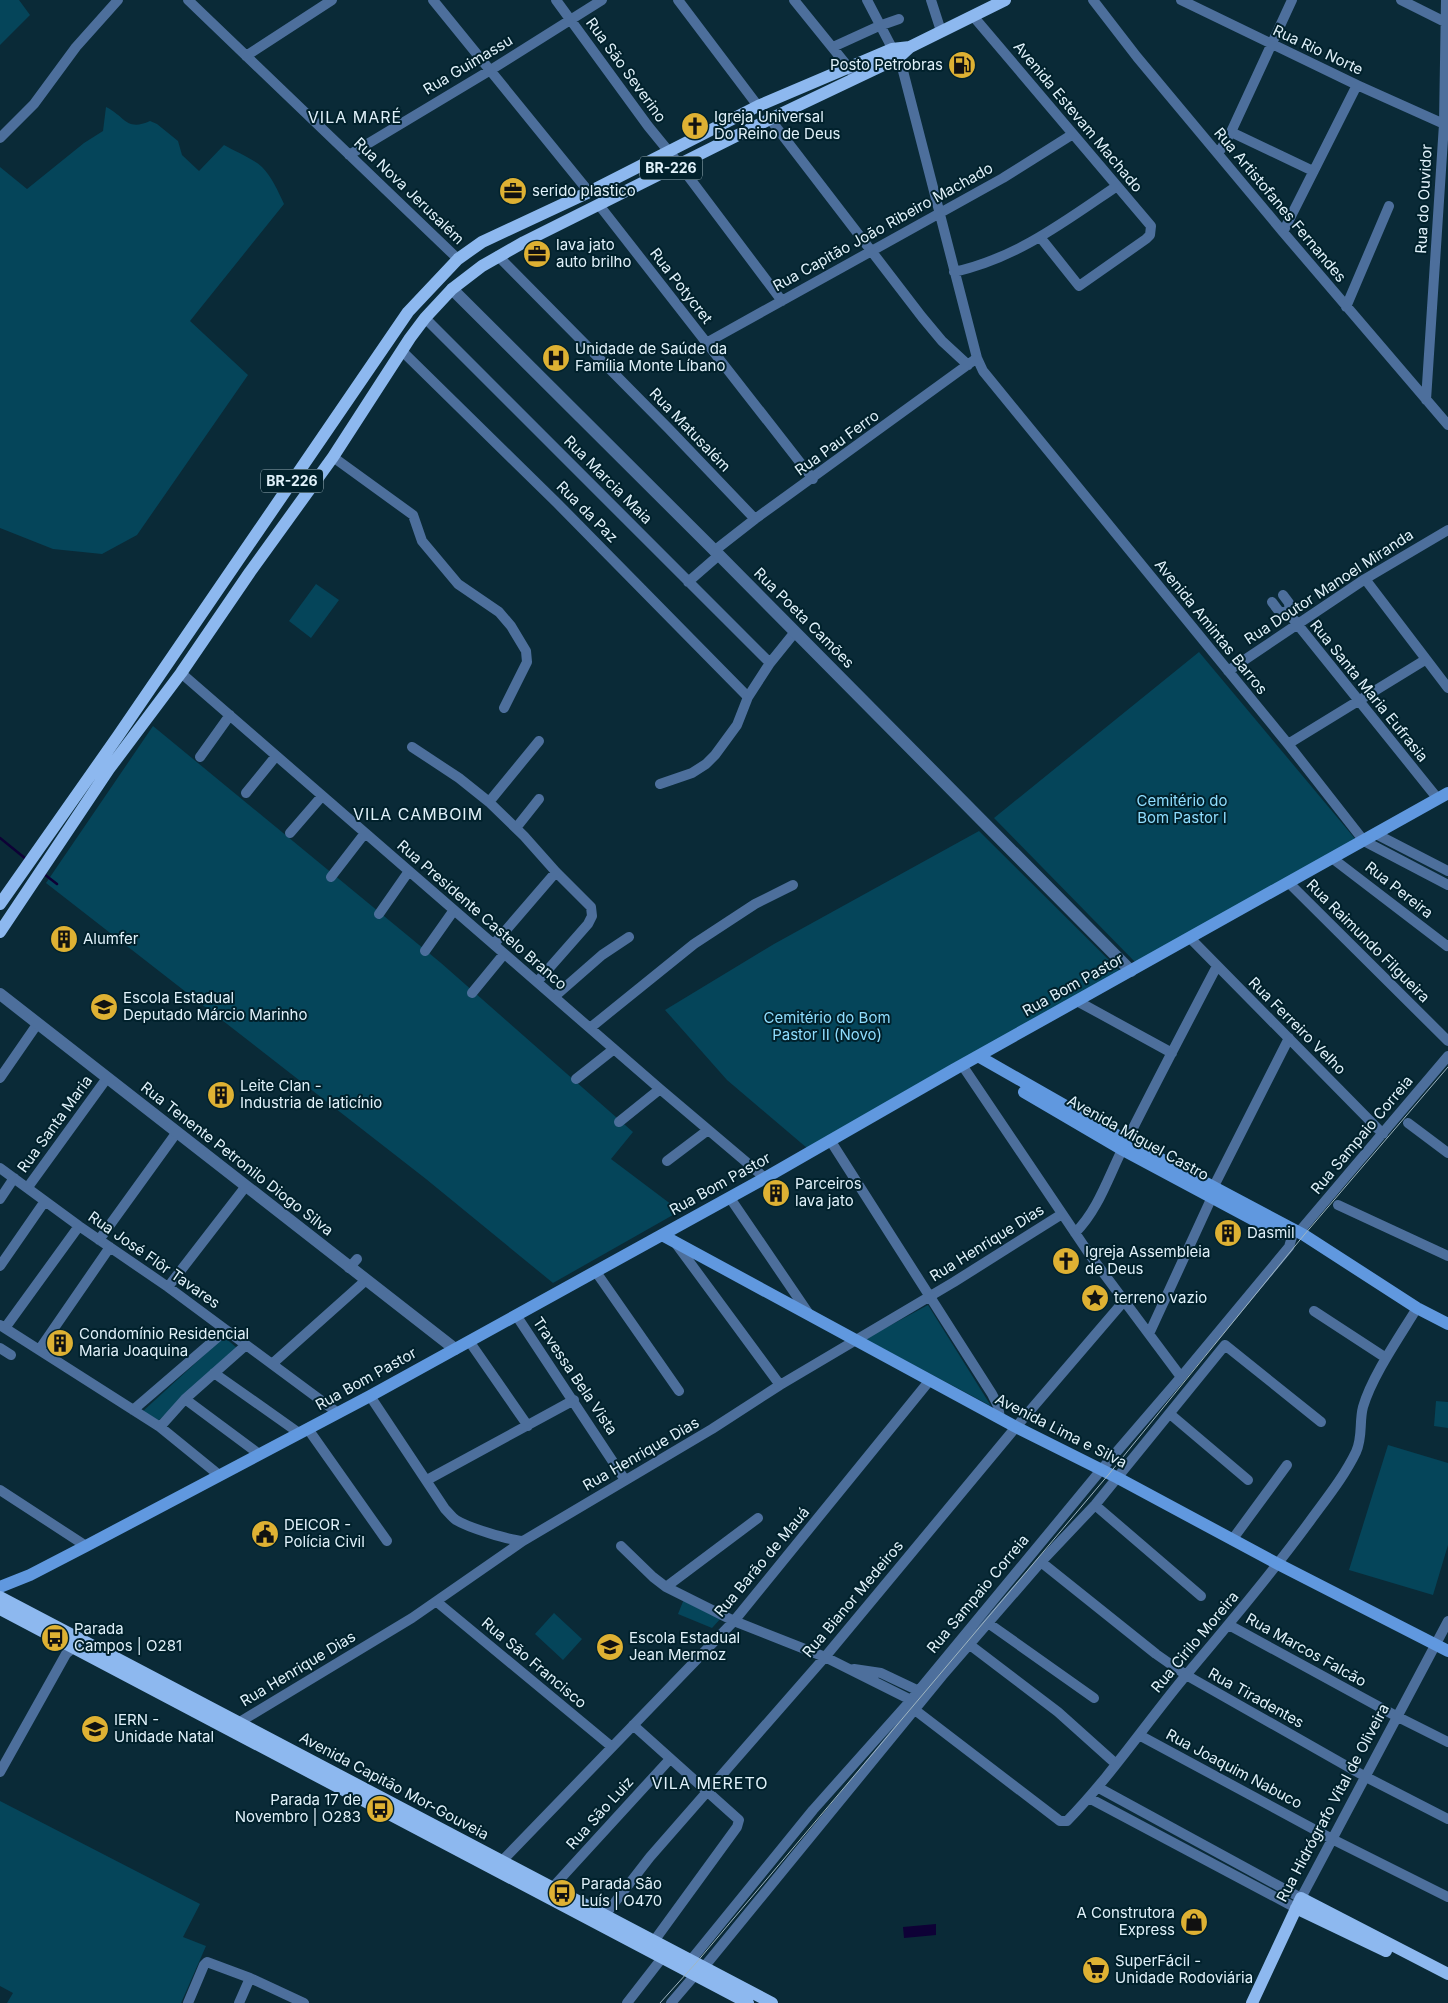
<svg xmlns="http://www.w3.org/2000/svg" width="1448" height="2003" font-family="Inter,sans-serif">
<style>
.green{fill:#05455a}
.water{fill:#0e0136}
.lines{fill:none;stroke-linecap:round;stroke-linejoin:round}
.stream{stroke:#0e0136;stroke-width:2.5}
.minor{stroke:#4d6f9c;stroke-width:10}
.tertiary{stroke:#4d6f9c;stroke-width:12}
.secondary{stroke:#6098df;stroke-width:12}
.primary{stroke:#8db8ef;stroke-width:12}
.tram{stroke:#a0b6c0;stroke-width:1}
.labels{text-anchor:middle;stroke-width:4;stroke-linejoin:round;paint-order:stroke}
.shield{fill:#01212c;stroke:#9db3bc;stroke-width:1}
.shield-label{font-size:14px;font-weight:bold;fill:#e0f1fa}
.street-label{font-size:15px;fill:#e0f1fa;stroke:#01212c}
.poi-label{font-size:15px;fill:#e0f1fa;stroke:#01212c;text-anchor:start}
.park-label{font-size:15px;fill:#8fddfe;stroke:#01212c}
.neighbourhood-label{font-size:16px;letter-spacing:1px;fill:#e0f1fa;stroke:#01212c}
</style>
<rect width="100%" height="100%" fill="#0a2a37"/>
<path class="green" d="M0 0H19L30 15 0 45Z
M106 107C125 116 126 132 150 121L157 124 178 141 182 155 199 171 224 145C236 152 252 158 262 167 272 177 278 191 284 204L190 321 248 375 137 535 102 554 53 549 0 528V167L27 189 84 143 103 131Z
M316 584 339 600 311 638 289 621Z
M1199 652 1357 841 1135 962 994 818Z
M153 726 441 963 633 1132 611 1159 680 1211 553 1283 426 1179 46 883Z
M979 831 1122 973 807 1148 727 1080 665 1010 774 944Z
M928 1305 991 1406 865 1339Z
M224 1337 237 1348 157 1422 142 1412Z
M1436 1401 1448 1402V1428L1434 1426Z
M1388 1445 1448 1463V1545L1433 1595 1349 1570Z
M684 1599 722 1617 712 1628 678 1614Z
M554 1613 582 1639 563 1660 535 1634Z
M0 1801 200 1904 183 1937 206 1946 181 2003H7L13 1993 0 1986Z"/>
<path class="water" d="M936 1924V1935L904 1938 903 1927Z"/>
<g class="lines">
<path class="stream" d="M0 838 26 859
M44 874 57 884"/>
<path class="minor" d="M188 0 458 259
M433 0 589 192
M556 0 648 126 679 164 782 301
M678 0 758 106
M794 0 853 73
M867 0 902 67 977 358 983 371 1288 744 1364 841 1448 885
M931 0 941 31
M1093 0 1137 57 1283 232 1448 425
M1181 0 1357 85 1444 124
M1401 0 1445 22
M973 16 1151 226 1150 235 1146 239 1079 286 1040 237
M833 47 879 26 899 19
M246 56 332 0
M770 119 922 317 942 341 968 365
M1231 132 1313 171
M0 138 34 104 76 47 118 0
M1218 154 1231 132 1292 0
M349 155 489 71 602 0
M599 205 813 479
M1283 232 1357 85
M498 256 668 428 755 519
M954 272C1017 258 1064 222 1117 186
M1346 307 1389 206
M425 318 770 663
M706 343 1003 178 1073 134
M402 351 557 503 748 697
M1426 400 1444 124 1446 0
M333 457 413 515 422 541 458 584 499 612 511 626 526 651 527 662 504 708
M714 551 755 519 977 358
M1365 579 1448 688
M688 582 719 555
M1283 595 1289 603 1290 615
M1272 602 1278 610 1290 615 1438 799
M1228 671 1365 579 1448 530
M181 673 660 1089 765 1178
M1288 744 1425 660
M412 747 459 778 489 802 524 836 556 872 591 907 592 916 588 924 537 982
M200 757 230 715
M660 784 692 773 706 764 715 755 737 725 748 697 770 663 795 632
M246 793 276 756
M489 802 539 741
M516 828 539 799
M290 833 322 796
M1376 834 1448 871
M1332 858 1447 946 1448 945
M331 877 365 833
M1288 882 1448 1041
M379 914 409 871
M1190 938 1383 1134
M494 944 556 872
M425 951 454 910
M472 993 504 954
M554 997 602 955 629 937
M1077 1001 1172 1053
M590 1028 694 944 755 904 793 885
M962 1065 1090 1255 1181 1377
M0 1078 38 1023
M576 1079 614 1049
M619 1122 660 1089
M1408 1123 1448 1153
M830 1140 992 1394 998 1406 1000 1418
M667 1161 708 1130
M0 1168 79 1226 168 1287 338 1413
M28 1187 107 1078
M730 1198 809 1314
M0 1199 14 1178
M1338 1205 1448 1256
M1299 1232 1448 1056
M1075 1233C1098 1210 1108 1178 1122 1150 1153 1088 1185 1027 1217 966
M99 1240 177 1132
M677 1245 780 1385
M0 1266 45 1201
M349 1268 357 1259
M596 1272 679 1391
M168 1287 246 1186
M1314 1311 1386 1358
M516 1315 625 1480
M0 1325 160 1427 219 1475
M5 1328 79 1226
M1149 1334 1212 1197 1214 1186 1289 1038
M469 1341 528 1426
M0 1348 11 1355
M39 1350 110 1247
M272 1364 365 1281
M214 1373 299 1433
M370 1396 445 1509C449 1513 452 1517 456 1520 469 1528 509 1540 523 1541
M185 1399 259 1454
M133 1410 226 1330
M1170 1414 1248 1480
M160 1427 185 1399 246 1345
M308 1429 387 1541
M427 1480 574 1400
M0 1490 86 1546
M1095 1505 1201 1596
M1232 1540 1287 1465
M621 1546 653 1577 666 1587 734 1621 825 1657 911 1700
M1041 1562 1156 1654 1186 1675 1366 1777 1448 1819
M666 1587 758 1518
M437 1602 612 1747
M988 1623 1094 1698
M1229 1625 1396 1716 1448 1742
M970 1645 1058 1712 1116 1764
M854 1669 881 1673 919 1691
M915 1710 1060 1821H1067C1111 1776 1146 1723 1187 1674 1229 1624 1271 1574 1310 1521 1326 1499 1344 1477 1356 1452 1363 1437 1359 1422 1363 1407 1372 1376 1400 1336 1417 1308
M238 1723 412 1618 523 1541 712 1429 780 1385 954 1282 1062 1214
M633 1725 739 1820 737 1827 654 1941
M1139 1735 1332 1839 1448 1897
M0 1772 66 1654 74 1647
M1099 1788 1301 1898 1448 1621
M1089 1798 1296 1908
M502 1861 734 1621 930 1380
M552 1888 670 1759
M605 1915 650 1857 825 1657 1016 1427 1124 1301
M691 1960 813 1810 911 1700 1101 1470 1181 1377 1289 1247 1294 1230
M704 1967 942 1676 1041 1562 1095 1505 1225 1345 1321 1422
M188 2003 204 1965 207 1962 250 1978 304 2003
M239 2003 250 1978
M627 2003 662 1958
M671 2003 695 1975"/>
<path class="tertiary" d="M452 289 719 555 1131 971
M0 994 455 1349"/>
<path class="secondary" d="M978 1056 1127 1141 1304 1235 1417 1308 1448 1324
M1024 1092 1123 1150 1280 1234 1294 1230
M662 1235 1016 1427 1118 1478 1278 1564 1448 1651
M0 1587 30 1575 86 1546 370 1396 765 1178 953 1070 1448 793"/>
<path class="primary" d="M0 904 118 736 408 312 458 259 482 242 587 193 758 106 892 49 910 47
M0 932 109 769 181 673 250 572 333 457 410 338 425 318 452 289 482 266 524 242 770 119 898 58 910 47 1005 0
M0 1597 772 2003
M0 1609 748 2003
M1296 1908 1386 1951
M1252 2003 1301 1898 1448 1974"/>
<path class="tram" d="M660 2003 696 1963 1109 1474 1304 1235 1448 1067"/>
</g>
<defs>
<g id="fuel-disc" transform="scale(1.4375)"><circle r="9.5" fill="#deb133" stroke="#01212c"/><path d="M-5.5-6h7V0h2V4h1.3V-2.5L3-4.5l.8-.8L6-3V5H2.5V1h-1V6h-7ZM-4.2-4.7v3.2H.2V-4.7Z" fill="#111"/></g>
<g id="church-disc" transform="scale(1.4375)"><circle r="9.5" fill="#deb133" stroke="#01212c"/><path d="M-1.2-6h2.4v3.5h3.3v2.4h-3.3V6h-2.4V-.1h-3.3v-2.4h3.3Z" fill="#111"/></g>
<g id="office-disc" transform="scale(1.4375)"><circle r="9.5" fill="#deb133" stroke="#01212c"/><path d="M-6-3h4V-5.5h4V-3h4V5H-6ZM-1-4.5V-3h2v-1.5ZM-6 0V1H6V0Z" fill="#111"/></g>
<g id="hospital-disc" transform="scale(1.4375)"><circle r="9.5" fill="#deb133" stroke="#01212c"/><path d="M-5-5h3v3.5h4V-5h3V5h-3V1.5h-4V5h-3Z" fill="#111"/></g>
<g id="building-disc" transform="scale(1.4375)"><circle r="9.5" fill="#deb133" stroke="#01212c"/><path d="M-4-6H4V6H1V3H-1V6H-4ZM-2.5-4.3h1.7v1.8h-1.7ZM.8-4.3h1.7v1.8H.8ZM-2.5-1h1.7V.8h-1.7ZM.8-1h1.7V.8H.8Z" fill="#111"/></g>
<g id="school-disc" transform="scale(1.4375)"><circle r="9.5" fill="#deb133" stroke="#01212c"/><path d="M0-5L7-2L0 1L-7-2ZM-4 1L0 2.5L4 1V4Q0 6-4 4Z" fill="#111"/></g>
<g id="sight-disc" transform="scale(1.4375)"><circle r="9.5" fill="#deb133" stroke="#01212c"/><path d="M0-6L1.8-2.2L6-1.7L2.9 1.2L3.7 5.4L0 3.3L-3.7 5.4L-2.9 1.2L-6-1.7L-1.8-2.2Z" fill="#111"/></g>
<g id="civic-disc" transform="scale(1.4375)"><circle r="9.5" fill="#deb133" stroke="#01212c"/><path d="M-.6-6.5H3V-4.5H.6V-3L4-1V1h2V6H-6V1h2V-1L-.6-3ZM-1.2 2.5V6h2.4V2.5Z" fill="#111"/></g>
<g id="bus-disc" transform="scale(1.4375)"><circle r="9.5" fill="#deb133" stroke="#01212c"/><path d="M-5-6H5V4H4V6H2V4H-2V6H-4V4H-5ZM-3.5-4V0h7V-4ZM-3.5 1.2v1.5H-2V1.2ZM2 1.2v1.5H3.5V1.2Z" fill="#111"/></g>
<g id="university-disc" transform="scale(1.4375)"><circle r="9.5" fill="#deb133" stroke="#01212c"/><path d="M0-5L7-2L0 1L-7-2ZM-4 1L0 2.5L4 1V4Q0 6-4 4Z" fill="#111"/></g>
<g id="shop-disc" transform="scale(1.4375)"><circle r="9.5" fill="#deb133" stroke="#01212c"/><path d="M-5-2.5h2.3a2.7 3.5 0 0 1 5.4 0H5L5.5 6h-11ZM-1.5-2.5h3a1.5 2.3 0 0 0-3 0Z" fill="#111"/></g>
<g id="supermarket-disc" transform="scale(1.4375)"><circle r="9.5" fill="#deb133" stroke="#01212c"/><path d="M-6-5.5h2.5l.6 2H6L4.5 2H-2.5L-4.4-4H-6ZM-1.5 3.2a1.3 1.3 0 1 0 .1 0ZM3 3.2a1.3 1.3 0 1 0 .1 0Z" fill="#111"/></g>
</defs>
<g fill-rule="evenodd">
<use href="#fuel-disc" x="962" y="65"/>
<use href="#church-disc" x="695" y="126"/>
<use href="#office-disc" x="513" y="191"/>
<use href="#office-disc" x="537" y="254"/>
<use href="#hospital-disc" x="556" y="358"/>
<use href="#building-disc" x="64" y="939"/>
<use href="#school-disc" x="104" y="1007"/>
<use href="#building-disc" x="221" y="1095"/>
<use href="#building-disc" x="776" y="1193"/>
<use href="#building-disc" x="1228" y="1233"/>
<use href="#church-disc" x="1066" y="1261"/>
<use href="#sight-disc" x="1095" y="1298"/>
<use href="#building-disc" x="60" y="1343"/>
<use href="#civic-disc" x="265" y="1534"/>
<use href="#bus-disc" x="55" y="1638"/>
<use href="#school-disc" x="610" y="1647"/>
<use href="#university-disc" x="95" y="1729"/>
<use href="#bus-disc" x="380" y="1809"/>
<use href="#bus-disc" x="562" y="1893"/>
<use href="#shop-disc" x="1194" y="1922"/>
<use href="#supermarket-disc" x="1096" y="1970"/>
</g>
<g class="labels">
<g class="shield">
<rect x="640" y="156.5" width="62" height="23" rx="4"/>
<rect x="261" y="469.5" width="62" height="23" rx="4"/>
</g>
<g class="shield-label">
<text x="671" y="173">BR-226</text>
<text x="292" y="486">BR-226</text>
</g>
<g class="street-label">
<text transform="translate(1318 50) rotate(25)" y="5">Rua Rio Norte</text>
<text transform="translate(468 65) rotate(-31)" y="5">Rua Guimassu</text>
<text transform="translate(626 70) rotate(54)" y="5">Rua São Severino</text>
<text transform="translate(1078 117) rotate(50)" y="5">Avenida Estevam Machado</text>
<text transform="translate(409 191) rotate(44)" y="5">Rua Nova Jerusalém</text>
<text transform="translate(1424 199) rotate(-87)" y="5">Rua do Ouvidor</text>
<text transform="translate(1280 205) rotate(50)" y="5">Rua Artistofanes Fernandes</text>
<text transform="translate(883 227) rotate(-29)" y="5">Rua Capitão João Ribeiro Machado</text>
<text transform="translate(681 286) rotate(52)" y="5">Rua Potycret</text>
<text transform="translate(690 430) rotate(46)" y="5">Rua Matusalém</text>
<text transform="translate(837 443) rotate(-36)" y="5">Rua Pau Ferro</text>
<text transform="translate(608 480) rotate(45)" y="5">Rua Marcia Maia</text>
<text transform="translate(587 512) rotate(45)" y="5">Rua da Paz</text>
<text transform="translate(1329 587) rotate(-33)" y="5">Rua Doutor Manoel Miranda</text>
<text transform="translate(804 618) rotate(45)" y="5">Rua Poeta Camões</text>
<text transform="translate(1211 627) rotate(51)" y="5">Avenida Amintas Barros</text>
<text transform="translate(1369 691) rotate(51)" y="5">Rua Santa Maria Eufrasia</text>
<text transform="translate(1399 890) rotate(38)" y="5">Rua Pereira</text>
<text transform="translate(482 915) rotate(41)" y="5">Rua Presidente Castelo Branco</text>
<text transform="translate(1368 941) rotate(45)" y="5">Rua Raimundo Filgueira</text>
<text transform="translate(1073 985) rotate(-29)" y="5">Rua Bom Pastor</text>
<text transform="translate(1297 1026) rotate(45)" y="5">Rua Ferreiro Velho</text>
<text transform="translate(55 1124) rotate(-54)" y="5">Rua Santa Maria</text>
<text transform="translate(1362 1135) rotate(-50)" y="5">Rua Sampaio Correia</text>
<text transform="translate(1138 1138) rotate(29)" y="5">Avenida Miguel Castro</text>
<text transform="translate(237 1159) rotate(38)" y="5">Rua Tenente Petronilo Diogo Silva</text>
<text transform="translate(720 1184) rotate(-29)" y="5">Rua Bom Pastor</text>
<text transform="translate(987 1243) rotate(-32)" y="5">Rua Henrique Dias</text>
<text transform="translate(154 1260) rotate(35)" y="5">Rua José Flôr Tavares</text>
<text transform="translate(575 1376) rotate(56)" y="5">Travessa Bela Vista</text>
<text transform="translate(366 1379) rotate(-29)" y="5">Rua Bom Pastor</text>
<text transform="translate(1061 1431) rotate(27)" y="5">Avenida Lima e Silva</text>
<text transform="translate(641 1454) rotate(-30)" y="5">Rua Henrique Dias</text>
<text transform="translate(762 1562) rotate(-50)" y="5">Rua Barão de Mauá</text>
<text transform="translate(978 1594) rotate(-50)" y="5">Rua Sampaio Correia</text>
<text transform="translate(853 1599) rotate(-50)" y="5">Rua Bianor Medeiros</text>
<text transform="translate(1195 1642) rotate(-50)" y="5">Rua Cirilo Moreira</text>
<text transform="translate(1306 1650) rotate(29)" y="5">Rua Marcos Falcão</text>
<text transform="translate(534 1663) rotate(40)" y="5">Rua São Francisco</text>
<text transform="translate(298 1669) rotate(-31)" y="5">Rua Henrique Dias</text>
<text transform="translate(1256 1698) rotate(29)" y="5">Rua Tiradentes</text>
<text transform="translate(1234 1769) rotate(28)" y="5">Rua Joaquim Nabuco</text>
<text transform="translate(394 1786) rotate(28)" y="5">Avenida Capitão Mor-Gouveia</text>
<text transform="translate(1333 1803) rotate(-62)" y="5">Rua Hidrógrafo Vital de Oliveira</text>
<text transform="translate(600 1813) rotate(-48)" y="5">Rua São Luiz</text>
</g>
<g class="poi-label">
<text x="943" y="70" text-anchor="end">Posto Petrobras</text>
<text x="714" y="122">Igreja Universal<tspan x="714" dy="17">Do Reino de Deus</tspan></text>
<text x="532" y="196">serido plastico</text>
<text x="556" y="250">lava jato<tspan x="556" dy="17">auto brilho</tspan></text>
<text x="575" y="354">Unidade de Saúde da<tspan x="575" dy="17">Família Monte Líbano</tspan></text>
<text x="83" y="944">Alumfer</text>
<text x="123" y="1003">Escola Estadual<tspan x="123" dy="17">Deputado Márcio Marinho</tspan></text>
<text x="240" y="1091">Leite Clan -<tspan x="240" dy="17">Industria de laticínio</tspan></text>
<text x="795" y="1189">Parceiros<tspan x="795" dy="17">lava jato</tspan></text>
<text x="1247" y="1238">Dasmil</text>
<text x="1085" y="1257">Igreja Assembleia<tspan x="1085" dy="17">de Deus</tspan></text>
<text x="1114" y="1303">terreno vazio</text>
<text x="79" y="1339">Condomínio Residencial<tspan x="79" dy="17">Maria Joaquina</tspan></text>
<text x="284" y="1530">DEICOR -<tspan x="284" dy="17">Polícia Civil</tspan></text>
<text x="74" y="1634">Parada<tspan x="74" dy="17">Campos | O281</tspan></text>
<text x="629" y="1643">Escola Estadual<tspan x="629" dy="17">Jean Mermoz</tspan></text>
<text x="114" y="1725">IERN -<tspan x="114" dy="17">Unidade Natal</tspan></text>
<text x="361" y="1805" text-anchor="end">Parada 17 de<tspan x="361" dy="17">Novembro | O283</tspan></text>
<text x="581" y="1889">Parada São<tspan x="581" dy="17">Luís | O470</tspan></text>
<text x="1175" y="1918" text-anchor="end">A Construtora<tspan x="1175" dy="17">Express</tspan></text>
<text x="1115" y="1966">SuperFácil -<tspan x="1115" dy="17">Unidade Rodoviária</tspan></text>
</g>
<g class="park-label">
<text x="1182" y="806">Cemitério do<tspan x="1182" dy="17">Bom Pastor I</tspan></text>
<text x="827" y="1023">Cemitério do Bom<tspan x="827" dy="17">Pastor II (Novo)</tspan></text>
</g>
<g class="neighbourhood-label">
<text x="355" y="123">VILA MARÉ</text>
<text x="418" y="820">VILA CAMBOIM</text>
<text x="710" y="1789">VILA MERETO</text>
</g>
</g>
</svg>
